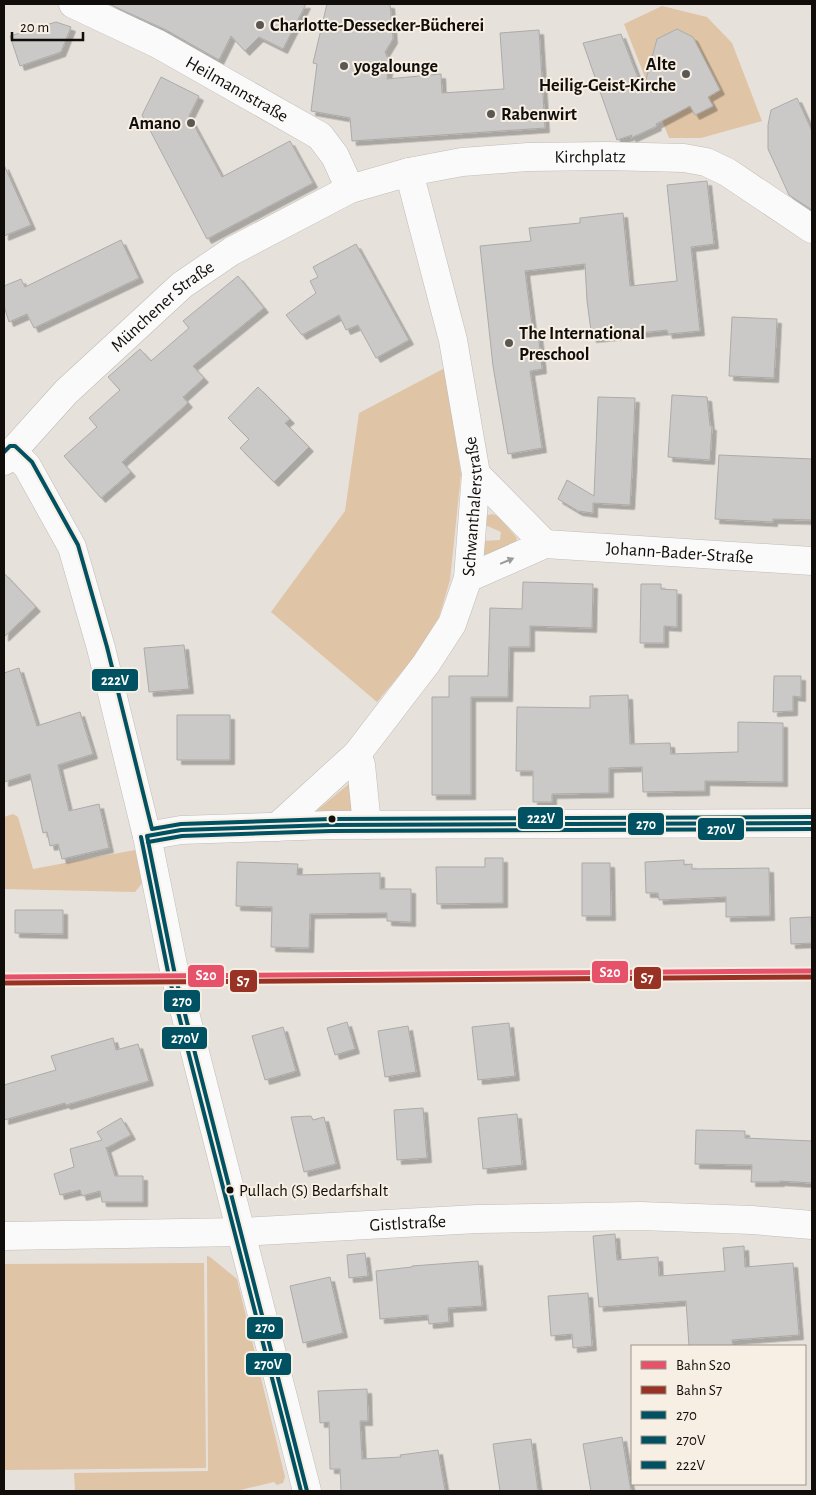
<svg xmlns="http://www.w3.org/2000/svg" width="816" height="1495" font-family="'Alegreya Sans',sans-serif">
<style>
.green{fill:#dfc4a5}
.building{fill:#cac9c8;stroke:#ababaa;filter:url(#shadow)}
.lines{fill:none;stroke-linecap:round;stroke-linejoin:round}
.street-casing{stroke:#c0bcb8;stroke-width:29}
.street{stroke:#fbfafa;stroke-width:28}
.bus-1-casing{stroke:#f8efe4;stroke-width:8}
.bus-2-casing{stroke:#f8efe4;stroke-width:8}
.bus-3-casing{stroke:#f8efe4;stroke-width:8}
.bus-1{stroke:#005262;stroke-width:4}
.bus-2{stroke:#005262;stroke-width:4}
.bus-3{stroke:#005262;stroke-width:4}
.rail-1-casing{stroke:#f8efe4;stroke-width:9}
.rail-2-casing{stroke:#f8efe4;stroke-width:9}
.rail-1{stroke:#e7526b;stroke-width:5}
.rail-2{stroke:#983224;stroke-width:5}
.oneway{fill:#9d9b9a}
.poi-dot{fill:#5b5753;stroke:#f8efe4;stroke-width:2}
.bus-dot{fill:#100d0a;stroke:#f8efe4;stroke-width:2}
.labels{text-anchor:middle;stroke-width:4;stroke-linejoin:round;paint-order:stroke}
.bus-label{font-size:17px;fill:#100d0a;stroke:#f8efe4;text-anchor:start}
.poi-label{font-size:18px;font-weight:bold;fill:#100d0a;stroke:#f8efe4;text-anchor:start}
.street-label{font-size:18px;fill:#100d0a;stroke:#f8efe4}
.line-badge{stroke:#f8efe4;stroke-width:2}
.badge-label{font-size:14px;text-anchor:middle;font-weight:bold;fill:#fff}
</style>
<defs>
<filter id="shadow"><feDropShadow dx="4.5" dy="4.5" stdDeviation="0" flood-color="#0004"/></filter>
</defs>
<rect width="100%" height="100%" fill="#e6e1db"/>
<path class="green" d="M662 6 707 17 732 43 762 121 701 138H669L624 24Z
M445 368 461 474 450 580 439 617 416 655 377 702 271 612 345 511 359 413Z
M492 514 498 516 517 538 516 542 487 555 483 554V541L500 540 501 532 483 524 485 516Z
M356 778 360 811 315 812Z
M13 814 18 817 33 869 135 850 143 882 135 892 4 889V817Z
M207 1256 210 1257 237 1279 285 1477 283 1483 277 1485 274 1482 236 1491H75L74 1473 208 1471Z
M204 1263 206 1468 4 1470V1264Z"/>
<path class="building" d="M109 4H306L283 49 259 37 245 51 231 36 219 60 166 30Z
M327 4H390L393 39 385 52 389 61 387 79 441 74 442 93 504 89 500 33 539 30 545 128 352 141 350 118 311 111 317 64 313 63Z
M56 22 71 27 61 52 20 66 10 36Z
M677 29 693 37 720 90 708 97 713 106 695 115 690 106 656 124 657 126 631 138 632 135 617 140 583 43 621 34 643 91 657 39Z
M161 77 199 96 189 116 222 177 290 141 313 183 207 239 142 115Z
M797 98 812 131V210L789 195 768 149V125L771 110Z
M4 165 31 225 4 236Z
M707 181 714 244 691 247 700 331 668 334 667 330 592 338 587 301 585 264 525 271 533 333H538L542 369 530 371 542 448 508 454 493 366 480 246 531 241 529 228 580 223V218L623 213 630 286 677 281 667 185Z
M121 240 139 278 34 328 27 314 9 322 4 306V286L21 279 25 287Z
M356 244 409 340 376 358 358 325 346 330 339 315 302 335 286 315 316 293 310 281 318 277 313 267Z
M238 276 264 308 193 366 204 378 183 397 188 403 122 462 131 472 101 498 64 456 97 427 89 418 120 390 108 377 140 349 151 361 189 328 183 321Z
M732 317 777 319 774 378 729 376Z
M258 387 290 419 285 423 309 447 274 482 240 448 249 439 228 418Z
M672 395 707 397 710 426H712L710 460 668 457Z
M598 397 635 398 632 470 630 505 593 503V513L578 511 558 499 567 480 594 496Z
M719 455 812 459V520L773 519V522L715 519Z
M4 573 36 607 4 637Z
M523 582 593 584 592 628 530 626V647H509L508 697H471V795H432V697H449V676H488L490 608 522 609Z
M641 584H661V589L677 590V627L664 626V643H640Z
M184 645 189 689 149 692 144 648Z
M19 668 37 726 80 712 93 754 58 765 69 811 99 804 109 848 62 859 58 844 50 846 47 832 43 833 30 774 4 782V673Z
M774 676H801V697L793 696V711L773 712Z
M628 695 630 744 670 743 671 754 738 752V722L783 723V782L705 781V791L643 792 642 767 609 768V793L552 794V802H533V771H516L517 707 590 708V696Z
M177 715H230V760H177Z
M485 858H503V903L437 904 436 867H485Z
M684 860V865L692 864V869L769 868 770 916 726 917V897L659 900 658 893H646L645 862Z
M237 862 298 864 297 875 380 873V889H411V922L387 921V913L310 914 309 948 271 947 272 907 236 906Z
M582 863H610L611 916H582Z
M15 910H63V934L15 933Z
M811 917 812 943 791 944 790 918Z
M347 1022 355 1049 335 1055 327 1028Z
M509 1023 515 1076 478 1080 472 1027Z
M408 1026 416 1072 385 1077 378 1031Z
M283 1027 296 1071 265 1080 252 1036Z
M113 1038 116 1050 138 1044 149 1081 66 1105 65 1103 4 1120V1085L56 1070 51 1056Z
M423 1108 427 1158 397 1160 394 1110Z
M517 1114 522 1165 483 1169 478 1118Z
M311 1116 313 1120 324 1117 336 1164 304 1172 291 1117Z
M121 1118 131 1135 106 1148V1147L115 1176H143V1202H102L100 1191 82 1196 80 1190 60 1195 54 1174 74 1167 70 1149 102 1140 97 1132Z
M696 1130 745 1131V1138L812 1141V1183L780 1181V1182H751L752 1165 695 1164Z
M615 1234 617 1260 658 1257 659 1276 725 1271 723 1248 744 1246 745 1267 793 1263 799 1335 732 1340 733 1346H689L686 1301 599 1307 593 1236Z
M365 1253 368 1276 349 1278 347 1255Z
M478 1261 482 1306 448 1308 449 1322 429 1324 428 1315 380 1319 376 1271 412 1267V1266Z
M330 1277 343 1333 303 1343 290 1286Z
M588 1293 592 1346 573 1348 572 1334 551 1336 548 1296Z
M367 1389 368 1421H360L362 1459 401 1457 400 1455 438 1450 445 1491H341L340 1469H330L329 1422 320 1423 318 1391Z
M622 1437 631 1491H591L583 1444Z
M531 1439 538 1491H500L493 1444Z"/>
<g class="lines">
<g class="street-casing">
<g id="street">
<path id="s1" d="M73 4 158 44 320 136 335 156 350 189"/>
<path d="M13 452 27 466 72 547 101 648 147 836 175 975 186 1017 307 1491"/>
<path id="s2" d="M4 461 66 392 182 285 232 251 350 189 409 172 462 162 528 157 606 156 684 158 706 162 727 172 812 229"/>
<path d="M476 474 545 544"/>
<path id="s3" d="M468 578 545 544 812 561"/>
<path d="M357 754 361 765 367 825"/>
<path id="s4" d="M277 827 357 754 426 664 452 624 468 578 476 474 453 340 409 172"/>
<path d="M147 836 181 830 331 825 812 823"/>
<path id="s5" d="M4 1236 242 1232 477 1219 640 1216 752 1220 812 1225"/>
</g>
</g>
<use href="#street" class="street"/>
<g class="bus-1-casing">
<path id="bus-1" d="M147 836 175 975 307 1491
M147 836 181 830 331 825 812 823"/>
</g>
<g class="bus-2-casing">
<path id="bus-2" d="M141 837 169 977 301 1491
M148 842 182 836 331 831 812 829"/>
</g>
<g class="bus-3-casing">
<path id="bus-3" d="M4 452 10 446H15L32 462 78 545 107 647 152 829 181 824 331 819 812 817"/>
</g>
<use href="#bus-1" class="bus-1"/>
<use href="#bus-2" class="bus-2"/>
<use href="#bus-3" class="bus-3"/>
<g class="rail-1-casing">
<path id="rail-1" d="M4 977 812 971"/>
</g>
<g class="rail-2-casing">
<path id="rail-2" d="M4 983 812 977"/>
</g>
<use href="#rail-1" class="rail-1"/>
<use href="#rail-2" class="rail-2"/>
</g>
<defs><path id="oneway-solid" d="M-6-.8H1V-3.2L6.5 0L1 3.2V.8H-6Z" transform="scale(1.25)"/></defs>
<use class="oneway" href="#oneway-solid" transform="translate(507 561) rotate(-23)"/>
<g class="poi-dot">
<circle cx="260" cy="25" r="5"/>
<circle cx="344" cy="66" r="5"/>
<circle cx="686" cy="74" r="5"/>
<circle cx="491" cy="114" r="5"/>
<circle cx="191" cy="123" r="5"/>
<circle cx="509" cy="343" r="5"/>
</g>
<g class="bus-dot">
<circle cx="332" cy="819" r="4.5"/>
<circle cx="230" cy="1190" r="4.5"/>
</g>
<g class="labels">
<g class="bus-label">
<text x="239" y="1196">Pullach (S) Bedarfshalt</text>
</g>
<g class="poi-label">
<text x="270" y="31">Charlotte-Dessecker-Bücherei</text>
<text x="676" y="70" text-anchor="end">Alte<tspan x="676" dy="21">Heilig-Geist-Kirche</tspan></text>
<text x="354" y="72">yogalounge</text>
<text x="501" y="120">Rabenwirt</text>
<text x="181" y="129" text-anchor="end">Amano</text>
<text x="519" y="339">The International<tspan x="519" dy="21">Preschool</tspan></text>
</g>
<g class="street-label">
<text dy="6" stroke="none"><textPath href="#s1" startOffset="185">Heilmannstraße</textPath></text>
<text dy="6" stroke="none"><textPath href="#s2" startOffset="688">Kirchplatz</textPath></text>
<text dy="6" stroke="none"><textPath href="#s2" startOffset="222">Münchener Straße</textPath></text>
<text dy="6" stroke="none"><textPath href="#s4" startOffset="390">Schwanthalerstraße</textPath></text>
<text dy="6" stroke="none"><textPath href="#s3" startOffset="219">Johann-Bader-Straße</textPath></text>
<text dy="6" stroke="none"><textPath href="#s5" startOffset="404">Gistlstraße</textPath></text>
</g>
</g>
<g class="line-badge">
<rect x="91" y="668" width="48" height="24" rx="5" fill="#005262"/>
<rect x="517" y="806" width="47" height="24" rx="5" fill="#005262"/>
<rect x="627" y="812" width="38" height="24" rx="5" fill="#005262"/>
<rect x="697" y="817" width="48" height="24" rx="5" fill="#005262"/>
<rect x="591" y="960" width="38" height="24" rx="5" fill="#e7526b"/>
<rect x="187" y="964" width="38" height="24" rx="5" fill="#e7526b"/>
<rect x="633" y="966" width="29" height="24" rx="5" fill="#983224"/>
<rect x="229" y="969" width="29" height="24" rx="5" fill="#983224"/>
<rect x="163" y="989" width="38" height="24" rx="5" fill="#005262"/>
<rect x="161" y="1026" width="47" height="24" rx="5" fill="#005262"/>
<rect x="246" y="1316" width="38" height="24" rx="5" fill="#005262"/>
<rect x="245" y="1352" width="47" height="24" rx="5" fill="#005262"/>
</g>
<g class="badge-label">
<text x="115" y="685">222V</text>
<text x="541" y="823">222V</text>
<text x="646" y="829">270</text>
<text x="721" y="834">270V</text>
<text x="610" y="977">S20</text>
<text x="206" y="980">S20</text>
<text x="647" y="983">S7</text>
<text x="243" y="986">S7</text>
<text x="182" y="1006">270</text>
<text x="185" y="1043">270V</text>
<text x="265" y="1332">270</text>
<text x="268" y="1369">270V</text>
</g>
<rect width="816" height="1495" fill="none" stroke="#100d0a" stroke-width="10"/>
<rect x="631" y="1345" width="175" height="140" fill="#f8efe4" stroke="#9b958d"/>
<rect x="641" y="1361" width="25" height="8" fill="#e7526b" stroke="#9b958d"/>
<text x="676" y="1370" font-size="15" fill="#100d0a">Bahn S20</text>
<rect x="641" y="1386" width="25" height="8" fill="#983224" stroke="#9b958d"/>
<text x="676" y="1395" font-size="15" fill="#100d0a">Bahn S7</text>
<rect x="641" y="1411" width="25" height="8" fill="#005262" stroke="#9b958d"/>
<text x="676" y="1420" font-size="15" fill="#100d0a">270</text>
<rect x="641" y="1436" width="25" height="8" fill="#005262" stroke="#9b958d"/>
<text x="676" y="1445" font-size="15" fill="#100d0a">270V</text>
<rect x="641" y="1461" width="25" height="8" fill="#005262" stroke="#9b958d"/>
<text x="676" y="1470" font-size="15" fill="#100d0a">222V</text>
<path d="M12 32v8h71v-8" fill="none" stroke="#100d0a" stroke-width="2.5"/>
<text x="20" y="32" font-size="15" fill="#100d0a" stroke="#f8efe4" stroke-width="4" paint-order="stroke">20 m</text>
</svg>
